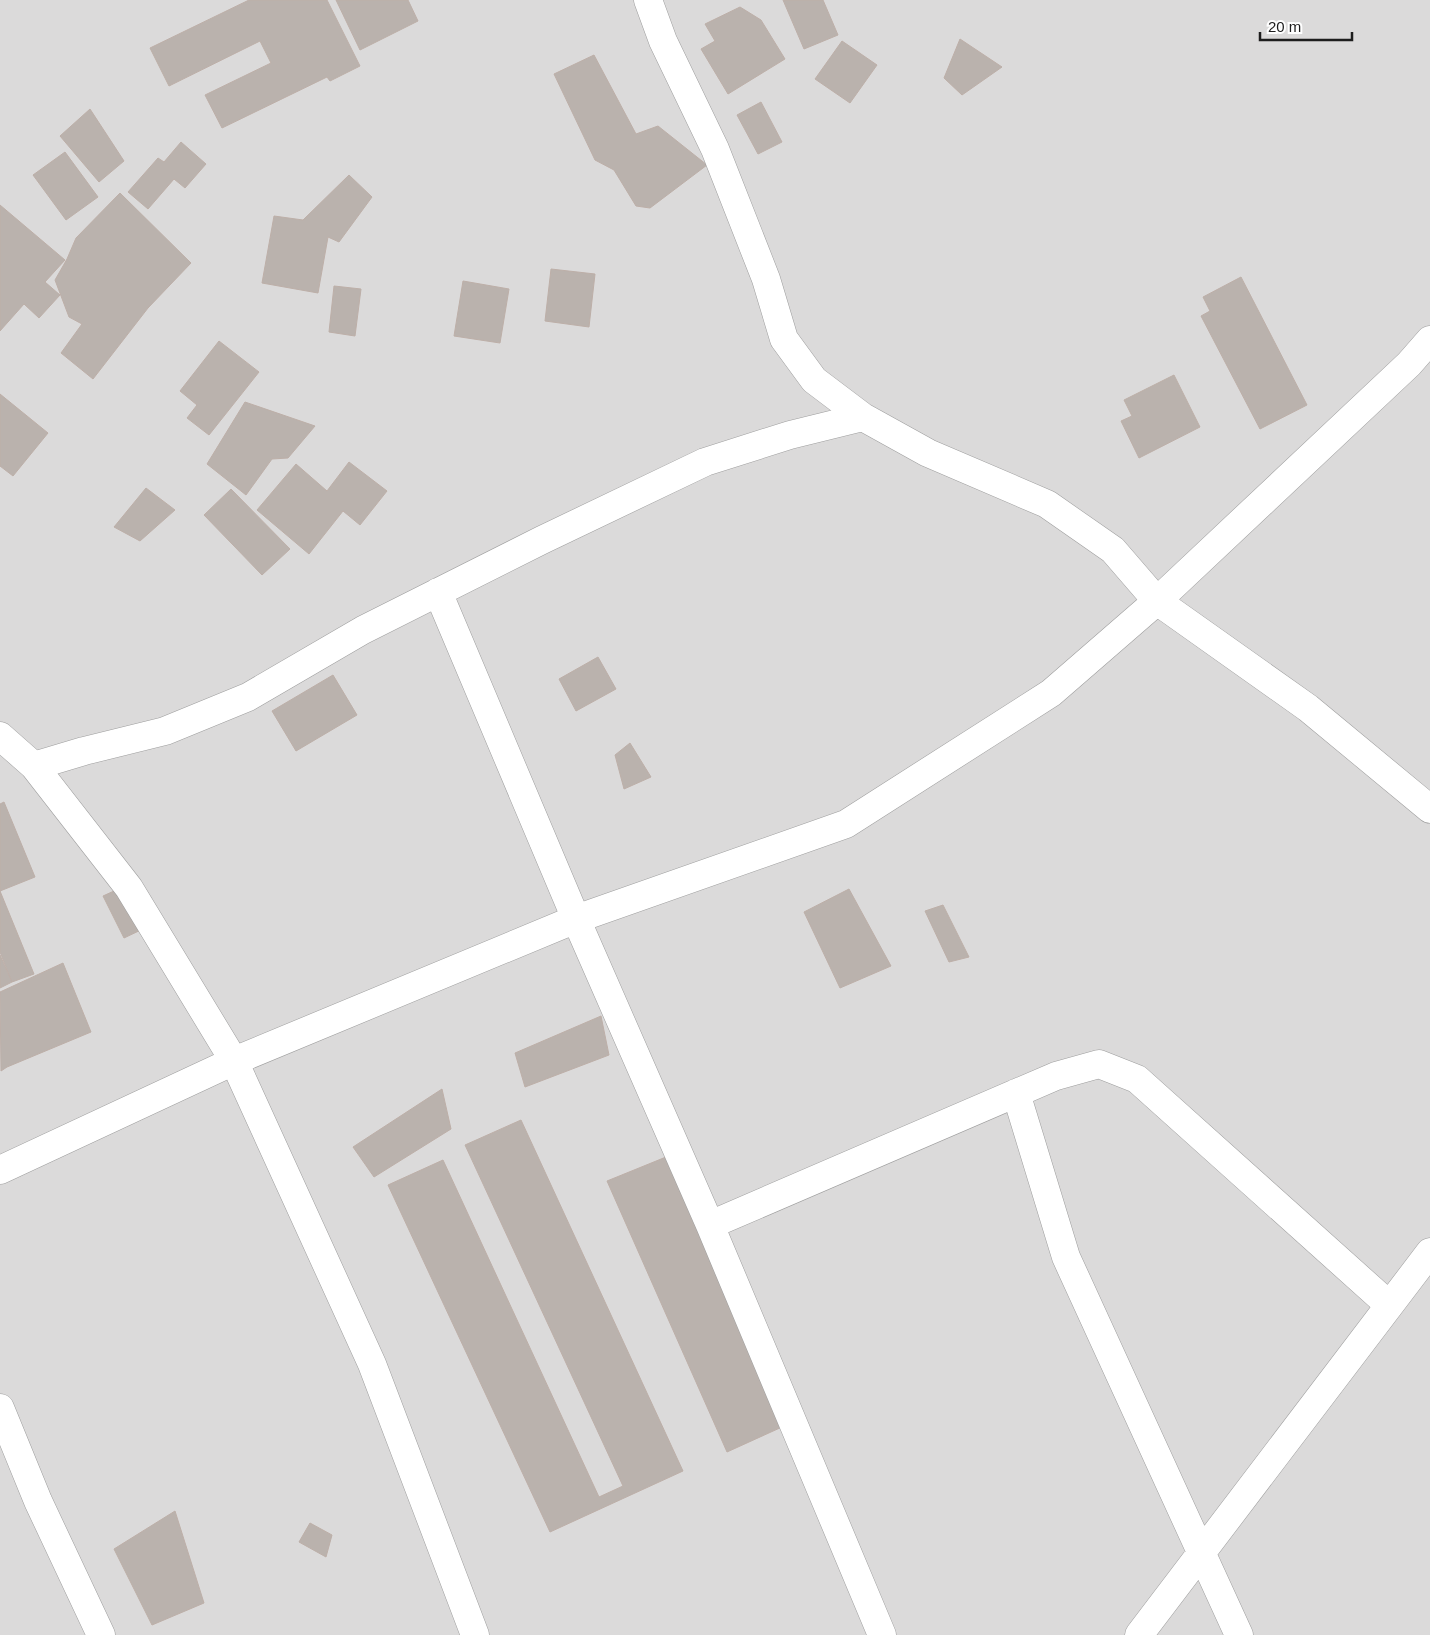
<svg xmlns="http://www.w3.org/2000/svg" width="1430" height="1635" font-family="Helvetica,sans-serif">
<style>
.residential{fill:#dbdada}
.building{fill:#bab2ad;stroke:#bdafa8}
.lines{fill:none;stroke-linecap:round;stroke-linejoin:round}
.minor-casing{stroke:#9e9e9e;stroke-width:29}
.minor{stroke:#fff;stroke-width:28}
</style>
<rect width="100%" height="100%" fill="#ede9e4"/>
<path class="residential" d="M0 0H1430V1635H0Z"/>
<path class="building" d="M249 0H327L360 66 330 81 327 77 222 128 205 95 271 63 260 41 169 86 150 48Z
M336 0H408L418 21 360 50Z
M783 0H823L838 35 804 49Z
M740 7 761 20 785 59 728 94 701 49 715 41 705 24Z
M960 39 1002 67 962 95 944 78Z
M842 41 877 65 850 103 815 79Z
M594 55 636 134 658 126 707 165 650 208 636 206 614 170 595 160 554 74Z
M761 102 782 142 758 154 737 115Z
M90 109 124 161 99 182 60 136Z
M181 142 206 164 185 188 174 179 148 209 128 192 158 158 164 162Z
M65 152 98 197 66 220 33 175Z
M349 175 372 197 339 242 328 237 318 293 262 283 274 216 303 220Z
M120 193 191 263 148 308 93 379 61 353 82 324 69 317 55 280 67 259 76 238Z
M0 205 65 260 45 282 60 295 39 318 24 304 0 331Z
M551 269 595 274 589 327 545 321Z
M1241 277 1307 405 1260 429 1201 316 1210 311 1203 297Z
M463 281 509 289 500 343 454 336Z
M334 286 361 289 355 336 329 332Z
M219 341 259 372 209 435 187 418 197 405 180 391Z
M1174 375 1200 427 1139 458 1121 421 1132 416 1124 400Z
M0 394 48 433 13 476 0 466Z
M245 402 315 426 288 458 272 459 246 495 207 464Z
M349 462 387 491 360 525 343 511 309 554 257 510 296 464 327 491Z
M146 488 175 510 140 541 114 527Z
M231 489 290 549 262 575 204 515Z
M598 657 616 689 576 711 559 679Z
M333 675 357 715 296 751 272 711Z
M630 743 651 777 624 789 615 755Z
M4 802 35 877 0 891 34 974 12 982 0 952V804Z
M125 886 145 928 124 938 103 896Z
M849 889 891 966 840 988 804 912Z
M943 905 969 957 949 962 925 911Z
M0 955 12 982 0 988Z
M63 963 91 1032 7 1067 1 1071 0 992Z
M601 1016 609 1055 525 1087 515 1053Z
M442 1089 451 1129 374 1177 353 1147Z
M521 1120 683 1471 550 1532 388 1185 443 1160 599 1497 623 1486 465 1145Z
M666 1157 782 1427 727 1452 607 1181Z
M175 1511 204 1603 152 1625 114 1549Z
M310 1523 332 1535 326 1557 299 1542Z"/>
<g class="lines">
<g class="minor-casing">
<path id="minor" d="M648 0 663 41 715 149 766 279 784 339 814 380 863 417 928 453 1047 504 1113 550 1157 601 1308 708 1430 809
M438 592 576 919 710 1225 882 1635
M0 736 34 766 129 888 234 1061 372 1364 475 1635
M34 766 84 751 165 731 248 697 363 630 542 540 705 462 790 435 863 417
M1016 1093 1066 1257 1239 1635
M0 1170 234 1061 576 919 846 824 1051 693 1157 601 1409 364 1430 340
M710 1225 1056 1076 1099 1064 1137 1079 1389 1305
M0 1408 38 1501 101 1635
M1139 1635 1430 1252"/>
</g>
<use href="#minor" class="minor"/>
</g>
<path d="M1260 32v8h92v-8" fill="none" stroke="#1d1d1d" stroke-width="2.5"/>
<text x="1268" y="32" font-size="15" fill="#1d1d1d" stroke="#ffffff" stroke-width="4" paint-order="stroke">20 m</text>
</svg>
